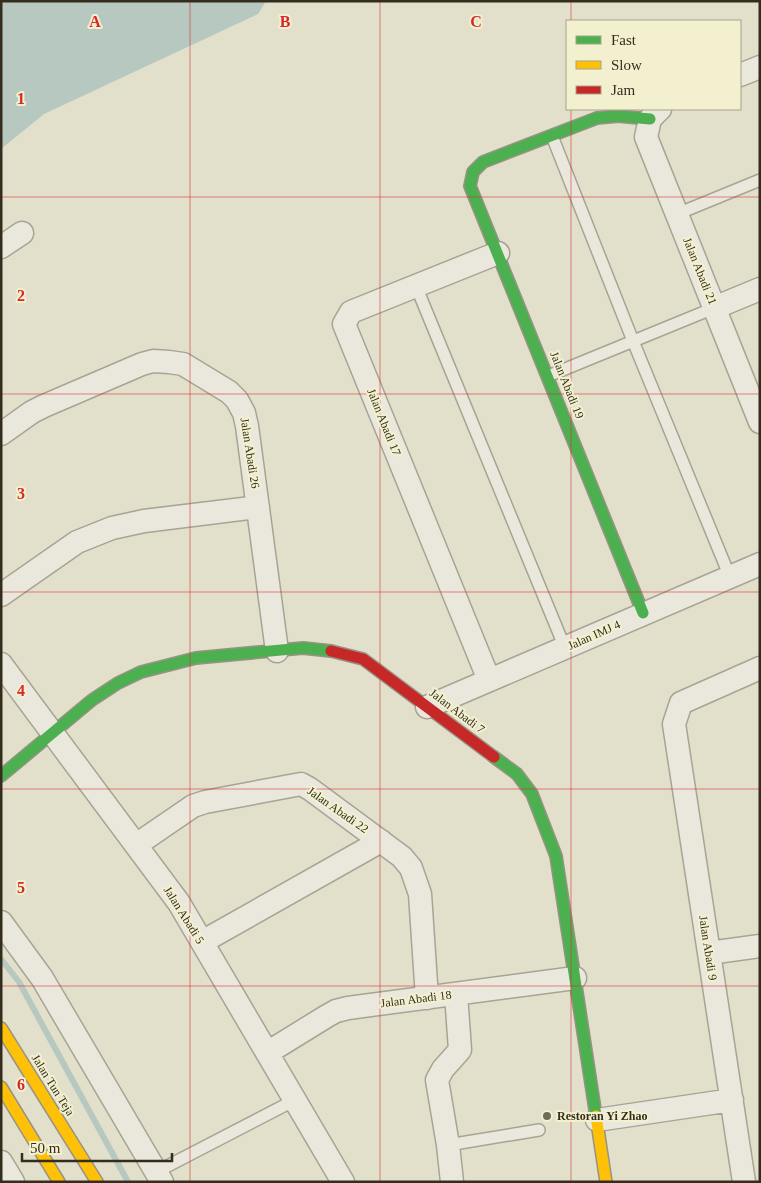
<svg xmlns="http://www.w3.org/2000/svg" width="761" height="1183" font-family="'Times New Roman',serif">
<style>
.water{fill:#b6c8c0}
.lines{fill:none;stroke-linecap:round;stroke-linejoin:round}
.stream{stroke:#b6c8c0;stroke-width:6}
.lane-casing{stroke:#a7a494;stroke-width:14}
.street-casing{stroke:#a7a494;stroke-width:25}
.fast-casing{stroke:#979384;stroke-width:14}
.slow-casing{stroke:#979384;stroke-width:14}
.jam-casing{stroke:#979384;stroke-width:14}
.lane{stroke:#eae8dc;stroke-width:11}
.street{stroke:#eae8dc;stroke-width:22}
.fast{stroke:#4caf50;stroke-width:11}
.slow{stroke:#ffc107;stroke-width:11}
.jam{stroke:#c62828;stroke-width:11}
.grid{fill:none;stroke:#d62828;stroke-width:1;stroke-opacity:0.55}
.poi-dot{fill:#716c5a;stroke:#f3f0d0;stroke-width:2}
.labels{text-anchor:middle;stroke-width:4;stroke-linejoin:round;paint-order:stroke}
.street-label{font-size:12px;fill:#342d1d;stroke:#f3f0d0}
.poi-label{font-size:12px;font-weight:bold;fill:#342d1d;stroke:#f3f0d0;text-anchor:start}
.grid-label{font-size:16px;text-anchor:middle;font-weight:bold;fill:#d62828;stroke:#f3f0d0;stroke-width:4;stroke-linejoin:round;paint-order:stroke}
</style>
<rect width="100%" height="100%" fill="#e2e0cb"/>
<path class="water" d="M1 1H266L258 14 44 114 1 149Z"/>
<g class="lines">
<path class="stream" d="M1 959 19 982 128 1182"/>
<g class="lane-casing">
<path id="lane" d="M552 136 633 341 730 577
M677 214 760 180
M416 286 565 648
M548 376 714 308
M448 1145 539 1130
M156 1172 295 1100"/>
</g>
<g class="street-casing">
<path id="street" d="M740 75 760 67
M660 109 650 119 646 137 760 422
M1 247 22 233
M714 308 760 289
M1 434 32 412 44 406 142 364 153 361 169 362 183 364 229 392 237 400 244 413 247 426 277 651
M1 595 77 542 112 528 144 521 258 507
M1 664 179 903 343 1182
M489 680 344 324 351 312 498 253
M427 707 760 564
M136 845 193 806 205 802 301 784 310 789 402 857 411 868 420 894 427 998
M1 922 42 978 162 1182
M202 942 381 841
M709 953 760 946
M267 1053 327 1016 336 1011 348 1008 575 978
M597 1120 732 1100
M1 1162 13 1182
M452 1182 448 1145 437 1080 443 1069 460 1050 456 994
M744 1182 674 724 681 703 760 668"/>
</g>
<g class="fast-casing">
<path id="fast" d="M643 613 470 186 473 172 483 162 597 118 618 116 650 119
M494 757 517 774 532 794 556 856 596 1116
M1 776 92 700 118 683 141 672 196 658 303 648 331 651"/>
</g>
<g class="slow-casing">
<path id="slow" d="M1 1028 97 1182
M1 1087 59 1182
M596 1116 606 1182"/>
</g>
<g class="jam-casing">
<path id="jam" d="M331 651 363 659 494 757"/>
</g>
<use href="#lane" class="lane"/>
<use href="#street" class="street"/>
<use href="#fast" class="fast"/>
<use href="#slow" class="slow"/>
<use href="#jam" class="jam"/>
</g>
<path class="grid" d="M190 1V1182M380 1V1182M571 1V21M571 109V1182M1 197H760M1 394H760M1 592H760M1 789H760M1 986H760"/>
<circle class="poi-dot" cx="547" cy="1116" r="5"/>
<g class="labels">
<g class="street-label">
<text transform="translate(700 271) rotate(68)" y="4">Jalan Abadi 21</text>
<text transform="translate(567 385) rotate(68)" y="4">Jalan Abadi 19</text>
<text transform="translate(384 422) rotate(68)" y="4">Jalan Abadi 17</text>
<text transform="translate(250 453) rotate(81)" y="4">Jalan Abadi 26</text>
<text transform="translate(594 635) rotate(-24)" y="4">Jalan IMJ 4</text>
<text transform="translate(457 711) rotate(37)" y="4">Jalan Abadi 7</text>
<text transform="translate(338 810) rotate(35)" y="4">Jalan Abadi 22</text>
<text transform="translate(184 915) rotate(58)" y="4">Jalan Abadi 5</text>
<text transform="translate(708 948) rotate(81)" y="4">Jalan Abadi 9</text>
<text transform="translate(416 999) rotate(-7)" y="4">Jalan Abadi 18</text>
<text transform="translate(53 1085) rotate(58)" y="4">Jalan Tun Teja</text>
</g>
<g class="poi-label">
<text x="557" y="1120">Restoran Yi Zhao</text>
</g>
</g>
<g class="grid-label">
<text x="95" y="27">A</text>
<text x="285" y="27">B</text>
<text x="476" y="27">C</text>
<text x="21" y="104">1</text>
<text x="21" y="301">2</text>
<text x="21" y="499">3</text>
<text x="21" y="696">4</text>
<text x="21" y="893">5</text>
<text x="21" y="1090">6</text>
</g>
<rect width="761" height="1183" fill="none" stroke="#342d1d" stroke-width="5"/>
<rect x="566" y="20" width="175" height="90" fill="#f3f0d0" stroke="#a7a288"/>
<rect x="576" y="36" width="25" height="8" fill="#4caf50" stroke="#a7a288"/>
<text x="611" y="45" font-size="15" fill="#342d1d">Fast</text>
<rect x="576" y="61" width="25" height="8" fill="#ffc107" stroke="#a7a288"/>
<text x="611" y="70" font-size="15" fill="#342d1d">Slow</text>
<rect x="576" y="86" width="25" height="8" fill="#c62828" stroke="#a7a288"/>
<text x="611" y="95" font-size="15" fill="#342d1d">Jam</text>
<path d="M22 1153v8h150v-8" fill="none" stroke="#342d1d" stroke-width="2.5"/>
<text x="30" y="1153" font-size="15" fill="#342d1d" stroke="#f3f0d0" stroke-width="4" paint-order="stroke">50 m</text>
</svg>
